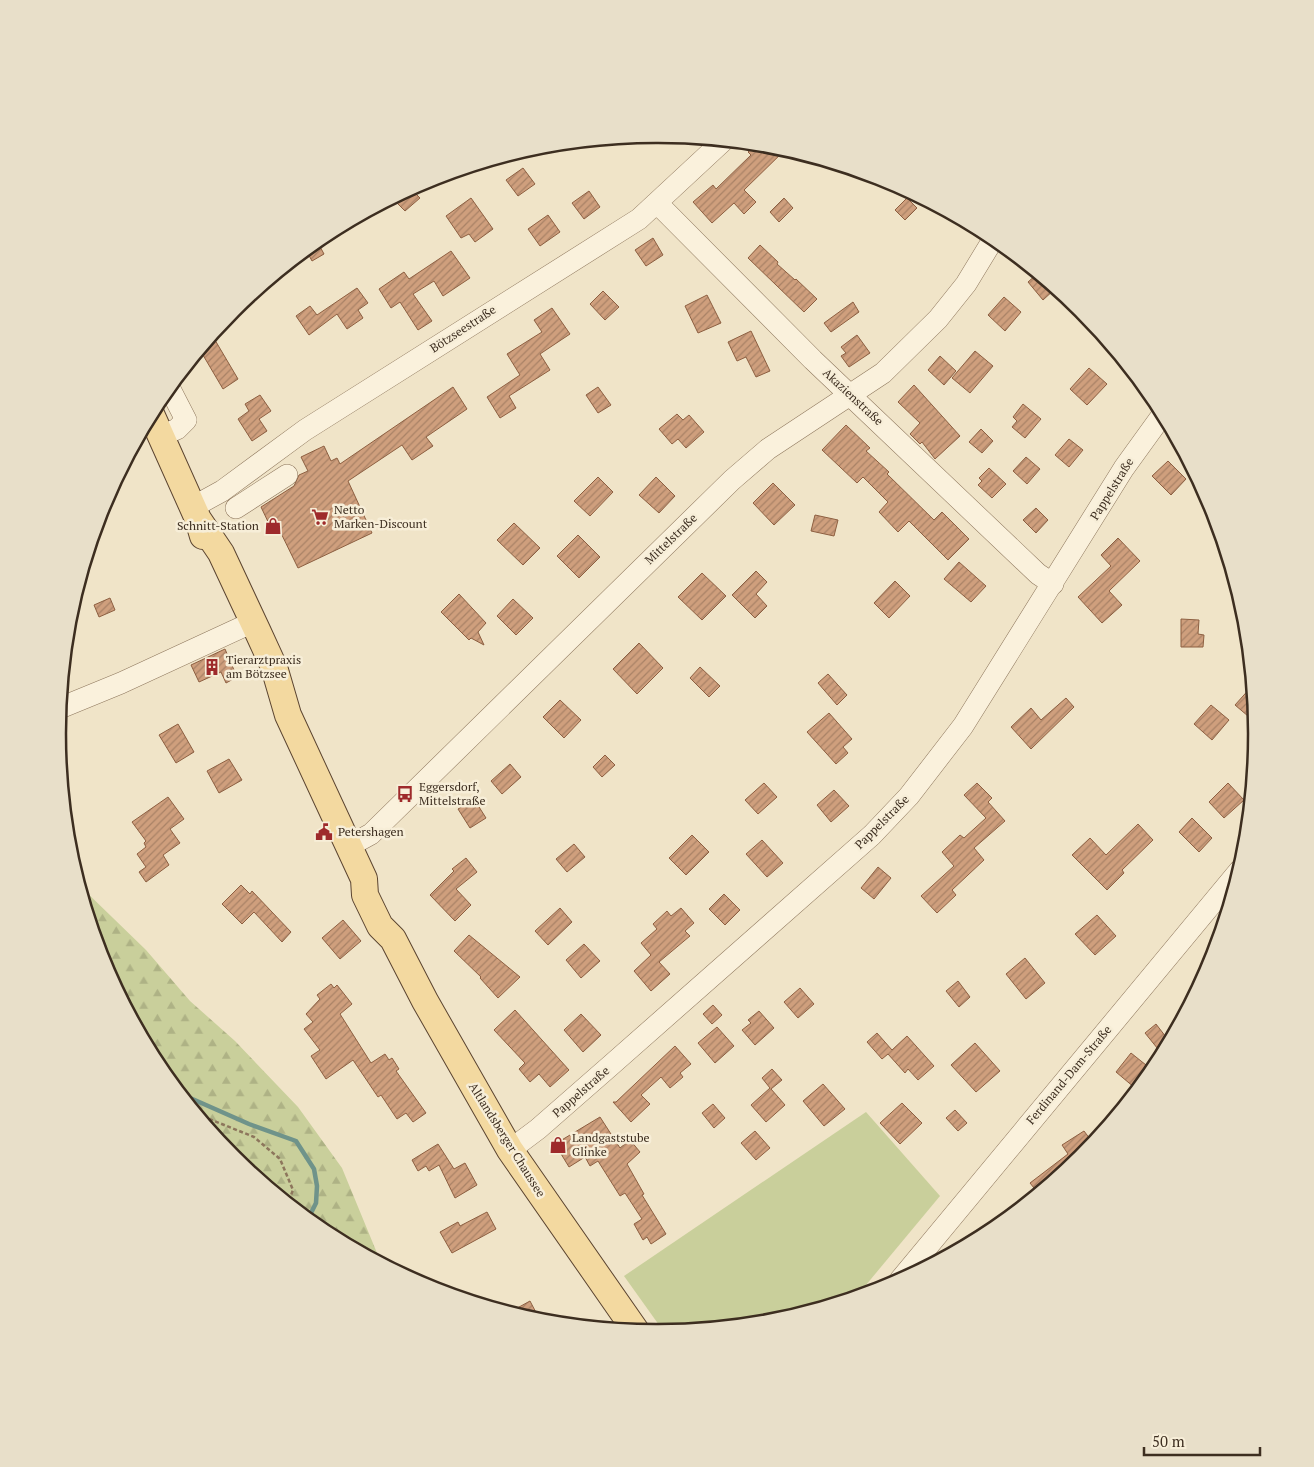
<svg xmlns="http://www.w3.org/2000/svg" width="1314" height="1467" font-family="'PT Serif',serif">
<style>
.green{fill:#c9cf9b}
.forest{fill:url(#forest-firs)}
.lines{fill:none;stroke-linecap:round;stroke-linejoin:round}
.stream{stroke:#6f938a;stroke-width:4.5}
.building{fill:url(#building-hatch);stroke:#8d5f41}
.minor-casing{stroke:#8d765c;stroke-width:22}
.major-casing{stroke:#5b4430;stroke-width:28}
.path{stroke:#8d765c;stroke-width:2.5;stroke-dasharray:4 2.5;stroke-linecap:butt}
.minor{stroke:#faf1dc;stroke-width:21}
.major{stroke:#f3d9a0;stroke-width:26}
.labels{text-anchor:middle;stroke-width:5;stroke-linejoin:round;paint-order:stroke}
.street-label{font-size:12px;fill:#3d2e20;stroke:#f7eed8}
.poi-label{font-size:12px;fill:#3d2e20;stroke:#f7eed8;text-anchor:start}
.rim{fill:none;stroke:#3d2e20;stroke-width:2.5}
</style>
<defs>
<pattern id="forest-firs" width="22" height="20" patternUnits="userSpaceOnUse" patternTransform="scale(1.25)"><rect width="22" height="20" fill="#c9cf9b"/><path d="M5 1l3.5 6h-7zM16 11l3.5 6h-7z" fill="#aeb285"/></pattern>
<pattern id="building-hatch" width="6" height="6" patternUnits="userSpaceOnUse" patternTransform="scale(1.25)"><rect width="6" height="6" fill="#cf9f7d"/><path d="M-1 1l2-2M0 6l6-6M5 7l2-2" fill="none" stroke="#a98266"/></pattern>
</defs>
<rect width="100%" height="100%" fill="#f0e4c8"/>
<path class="green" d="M866 1112 940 1196 856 1297 774 1322 664 1332 624 1276Z"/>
<path class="forest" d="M79 885 146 950 190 1001 235 1041 298 1107 342 1168 377 1253 374 1259 324 1232 233 1157 158 1066 103 963Z"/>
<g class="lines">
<path class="stream" d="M181 1094 249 1124 296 1141 314 1169 317 1186 316 1203 308 1219"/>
</g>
<path class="building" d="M756 144 786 149 744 190 756 202 744 214 734 203 712 223 693 202 713 185 716 189 751 155 748 152Z
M523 168 535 184 518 196 506 180Z
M412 190 420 198 405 211 397 203Z
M589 191 600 207 584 219 572 203Z
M471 198 493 229 475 242 469 234 461 238 446 216Z
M784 198 793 208 779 222 770 212Z
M907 198 917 208 905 220 895 210Z
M548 215 560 232 540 246 528 229Z
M653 238 663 255 646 266 635 250Z
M317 241 324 254 312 261 306 250Z
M760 245 778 262 777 264 795 280 796 279 817 299 804 312 748 258Z
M451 251 470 278 443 296 434 281 413 294 432 321 418 330 400 302 391 308 379 289 404 272 409 279Z
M1037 274 1055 289 1043 300 1028 282Z
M357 288 368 303 358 310 363 318 347 329 337 314 309 335 296 316 310 306 317 315Z
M603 291 619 307 605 320 590 304Z
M707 295 721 323 698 333 685 306Z
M1004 297 1021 312 1005 331 988 315Z
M853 302 859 312 831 332 824 323Z
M552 308 570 334 540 354 550 370 509 396 516 408 500 418 487 397 520 375 507 354 542 332 534 320Z
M751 331 770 371 756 377 746 357 737 361 728 342Z
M212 335 238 379 223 389 200 350Z
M857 335 870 353 849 367 841 356 846 353 841 347Z
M975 351 993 366 970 393 952 378Z
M940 356 956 371 944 385 928 370Z
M1089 368 1107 384 1087 405 1070 389Z
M914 385 960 436 935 459 922 442 920 444 910 434 920 423 898 402Z
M453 387 467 409 426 437 433 446 412 460 402 445 348 481 372 533 298 568 278 527 272 530 261 507 294 486 299 475 308 471 301 457 324 446 331 461 337 458 340 464Z
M598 387 611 405 598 413 586 395Z
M260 395 271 411 259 419 267 431 252 441 238 419 249 411 245 404Z
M1023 404 1041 419 1025 438 1012 427 1017 421 1013 417Z
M677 414 683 420 689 415 704 432 686 448 678 439 672 444 659 429Z
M846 425 870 448 866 451 889 472 887 474 934 520 942 512 969 539 948 560 909 521 898 532 879 512 888 502 863 477 857 483 822 450Z
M981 429 993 441 982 453 969 442Z
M1069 439 1083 450 1069 467 1055 455Z
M1026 457 1040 469 1027 484 1013 471Z
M1168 461 1186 479 1171 495 1152 476Z
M989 468 1006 484 992 498 978 485 982 481 979 478Z
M598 477 613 492 590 516 574 501Z
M656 477 675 496 659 513 639 495Z
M773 483 795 505 774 525 753 503Z
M1036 508 1048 520 1036 533 1023 520Z
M815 515 838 520 834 536 811 531Z
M514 523 540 548 523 565 497 540Z
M578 535 600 557 579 578 557 556Z
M1118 538 1140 561 1109 591 1122 605 1102 623 1078 597 1111 566 1101 555Z
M959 562 986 586 971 602 944 579Z
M756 571 767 582 756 594 767 606 755 618 732 595Z
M702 573 726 596 702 620 678 597Z
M895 581 910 596 889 618 874 603Z
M459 594 486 623 478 632 484 645 471 638 469 640 441 612Z
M110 598 115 610 99 617 94 605Z
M513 599 533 618 516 635 497 616Z
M1181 619 1199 620 1198 634 1204 635 1203 647H1181Z
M639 643 663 668 637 694 613 669Z
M225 649 237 677 226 683 221 672 199 682 191 665Z
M700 667 720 686 709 697 690 678Z
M828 674 847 695 837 705 818 683Z
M1252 686 1255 717V722L1235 705Z
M1066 698 1074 707 1031 749 1011 727 1031 708 1041 720Z
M560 700 581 720 564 738 543 717Z
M1211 705 1229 720 1212 740 1194 724Z
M829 713 852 739 843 747 848 753 836 764 807 732Z
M178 724 194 752 176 763 159 735Z
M605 755 615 765 602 777 593 767Z
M229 759 242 780 219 793 207 771Z
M510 764 521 777 502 794 491 781Z
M764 783 777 797 758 814 745 800Z
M977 783 992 798 988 802 1005 821 974 848 984 860 952 890 956 895 937 913 921 896 954 866 942 852 960 835 964 838 986 818 964 795Z
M1228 783 1244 800 1224 818 1209 802Z
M834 790 849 806 831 822 817 805Z
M168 797 184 819 170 829 180 843 163 855 169 865 146 882 139 872 146 867 137 854 146 847 144 843 146 841 132 822Z
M474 799 486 818 470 828 458 809Z
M1192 818 1212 838 1199 852 1179 832Z
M1138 824 1153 840 1122 870 1124 873 1107 890 1072 855 1090 838 1106 855Z
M692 835 709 852 686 875 669 858Z
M762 840 783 863 767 877 746 854Z
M574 844 585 857 567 872 556 859Z
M466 858 477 872 456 889 471 905 455 921 430 895 454 871 452 869Z
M878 867 891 878 874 899 861 888Z
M241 885 250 894 252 891 291 932 282 942 254 912 242 924 222 904Z
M724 894 740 910 725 925 709 909Z
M560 908 572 922 548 945 535 931Z
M681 908 694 923 685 931 690 936 659 962 670 974 651 991 634 971 651 955 641 943 657 929 653 924 667 911 671 916Z
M1097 915 1116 936 1095 955 1075 934Z
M343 920 361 941 340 959 322 938Z
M469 935 520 977 498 998 480 978 481 977 454 951Z
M584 944 600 961 581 978 566 960Z
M1025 958 1045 983 1026 999 1006 974Z
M958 981 970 997 959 1007 946 991Z
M331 984 334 988 337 985 352 1004 340 1014 371 1063 385 1054 389 1060 392 1058 399 1069 396 1071 426 1113 413 1122 406 1113 397 1119 381 1095 378 1097 353 1060 326 1079 311 1056 320 1050 304 1029 313 1022 306 1014 320 999 317 995Z
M800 988 814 1004 798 1018 784 1002Z
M713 1005 722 1015 712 1024 703 1014Z
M515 1010 569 1070 550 1087 539 1074 530 1082 519 1069 525 1063 494 1030Z
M759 1011 774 1028 755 1045 742 1030 751 1023 748 1020Z
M581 1014 601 1035 583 1052 564 1030Z
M1156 1024 1169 1041 1162 1054 1145 1033Z
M717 1027 734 1046 715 1063 698 1043Z
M877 1033 892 1050 907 1036 934 1066 918 1080 908 1069 905 1073 888 1054 882 1059 867 1042Z
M975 1043 1000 1071 976 1092 951 1065Z
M675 1046 691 1064 680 1073 683 1077 670 1088 661 1077 641 1095 650 1104 631 1122 613 1102H616Z
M1131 1053 1151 1069 1135 1088 1116 1072Z
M772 1069 782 1080 771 1089 785 1105 766 1122 751 1105 770 1088 762 1078Z
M823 1084 845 1109 824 1126 803 1101Z
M902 1103 922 1123 900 1144 880 1123Z
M713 1104 725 1118 714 1128 702 1113Z
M955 1110 967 1123 958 1131 946 1118Z
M600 1117 620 1148 630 1140 640 1152 627 1164 644 1194 642 1195 666 1234 651 1244 647 1237 643 1240 634 1224 642 1219 625 1193 620 1196 598 1161 590 1166 585 1157 569 1167 555 1144Z
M755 1131 770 1148 756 1160 741 1143Z
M1084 1131 1093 1143 1081 1158 1038 1193 1030 1183 1068 1154 1062 1145Z
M438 1144 454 1169 465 1163 477 1185 455 1198 439 1165 429 1171 426 1166 418 1171 412 1160Z
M487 1212 496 1229 452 1253 440 1232 458 1222 460 1226Z
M530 1301 541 1322 510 1312Z"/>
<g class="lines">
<g class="minor-casing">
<path id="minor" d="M658 204 813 360 1038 574 1053 584
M161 436 177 429 186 420 169 387
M193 507 222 491 305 430 639 219 723 141
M236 508 287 475
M60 708 121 683 253 622
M349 846 371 834 732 480 768 449 883 373 938 319 966 284 994 238
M510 1150 538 1129 610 1066 872 835 909 796 963 726 1124 468 1163 414
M900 1280 1239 871"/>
</g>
<g class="major-casing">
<path id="major" d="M151 414 198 519 203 536
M198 519 221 553 257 630 274 667 288 715 364 879 365 895 380 926 393 939 425 1001 510 1150 636 1331"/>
</g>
<path class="path" d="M197 1114 254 1137 280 1159 293 1190 288 1203
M202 1120 211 1121"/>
<use href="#minor" class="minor"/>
<use href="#major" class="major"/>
</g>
<defs>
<g id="supermarket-bare" transform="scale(1.35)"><path d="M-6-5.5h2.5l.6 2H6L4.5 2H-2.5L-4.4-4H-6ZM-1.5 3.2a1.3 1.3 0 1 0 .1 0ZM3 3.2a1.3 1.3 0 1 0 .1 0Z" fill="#9e2a2b" stroke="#f7eed8" stroke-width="2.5" paint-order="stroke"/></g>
<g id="shop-bare" transform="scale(1.35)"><path d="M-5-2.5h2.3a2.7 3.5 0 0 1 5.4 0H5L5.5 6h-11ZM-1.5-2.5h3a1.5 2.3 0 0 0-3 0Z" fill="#9e2a2b" stroke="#f7eed8" stroke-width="2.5" paint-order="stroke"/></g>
<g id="building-bare" transform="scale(1.35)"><path d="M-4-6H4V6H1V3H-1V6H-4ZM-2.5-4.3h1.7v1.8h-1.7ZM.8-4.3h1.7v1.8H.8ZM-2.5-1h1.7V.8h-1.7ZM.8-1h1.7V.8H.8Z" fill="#9e2a2b" stroke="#f7eed8" stroke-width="2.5" paint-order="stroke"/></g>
<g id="bus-bare" transform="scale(1.35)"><path d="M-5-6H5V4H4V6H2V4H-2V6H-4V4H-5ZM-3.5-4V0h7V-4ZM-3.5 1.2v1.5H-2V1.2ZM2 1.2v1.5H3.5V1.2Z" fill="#9e2a2b" stroke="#f7eed8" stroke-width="2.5" paint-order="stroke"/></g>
<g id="civic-bare" transform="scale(1.35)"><path d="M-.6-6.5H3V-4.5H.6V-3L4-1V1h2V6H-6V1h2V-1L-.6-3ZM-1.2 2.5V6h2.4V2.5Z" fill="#9e2a2b" stroke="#f7eed8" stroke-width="2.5" paint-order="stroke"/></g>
</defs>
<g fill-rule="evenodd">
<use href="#supermarket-bare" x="320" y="517"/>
<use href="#shop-bare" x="273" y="526"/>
<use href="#building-bare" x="212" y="667"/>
<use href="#bus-bare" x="405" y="794"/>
<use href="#civic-bare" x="324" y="832"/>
<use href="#shop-bare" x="558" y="1145"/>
</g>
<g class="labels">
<g class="street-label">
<text transform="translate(463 329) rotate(-33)" y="4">Bötzseestraße</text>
<text transform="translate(853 397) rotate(43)" y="4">Akazienstraße</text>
<text transform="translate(1112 489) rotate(-58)" y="4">Pappelstraße</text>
<text transform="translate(671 539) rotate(-44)" y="4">Mittelstraße</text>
<text transform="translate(882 822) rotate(-45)" y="4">Pappelstraße</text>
<text transform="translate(1069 1075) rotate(-50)" y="4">Ferdinand-Dam-Straße</text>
<text transform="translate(581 1092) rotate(-41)" y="4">Pappelstraße</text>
<text transform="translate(507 1140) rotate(58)" y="4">Altlandsberger Chaussee</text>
</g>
<g class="poi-label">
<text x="334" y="514">Netto<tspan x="334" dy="14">Marken-Discount</tspan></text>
<text x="259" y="530" text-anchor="end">Schnitt-Station</text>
<text x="226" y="664">Tierarztpraxis<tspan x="226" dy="14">am Bötzsee</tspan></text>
<text x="419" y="791">Eggersdorf,<tspan x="419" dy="14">Mittelstraße</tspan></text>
<text x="338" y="836">Petershagen</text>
<text x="572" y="1142">Landgaststube<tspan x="572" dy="14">Glinke</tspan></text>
</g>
</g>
<path d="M0 0H1314V1467H0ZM656 143H658A590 590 0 0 1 1248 733V734A590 590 0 0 1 658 1324H656A590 590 0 0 1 66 734V733A590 590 0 0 1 656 143Z" fill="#e8dfc9" fill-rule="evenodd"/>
<path class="rim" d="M656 143H658A590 590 0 0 1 1248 733V734A590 590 0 0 1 658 1324H656A590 590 0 0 1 66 734V733A590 590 0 0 1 656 143Z"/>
<path d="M1144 1447v8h116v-8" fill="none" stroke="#3d2e20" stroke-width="2.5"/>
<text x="1152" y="1447" font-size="15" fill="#3d2e20" stroke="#f7eed8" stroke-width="4" paint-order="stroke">50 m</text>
</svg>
